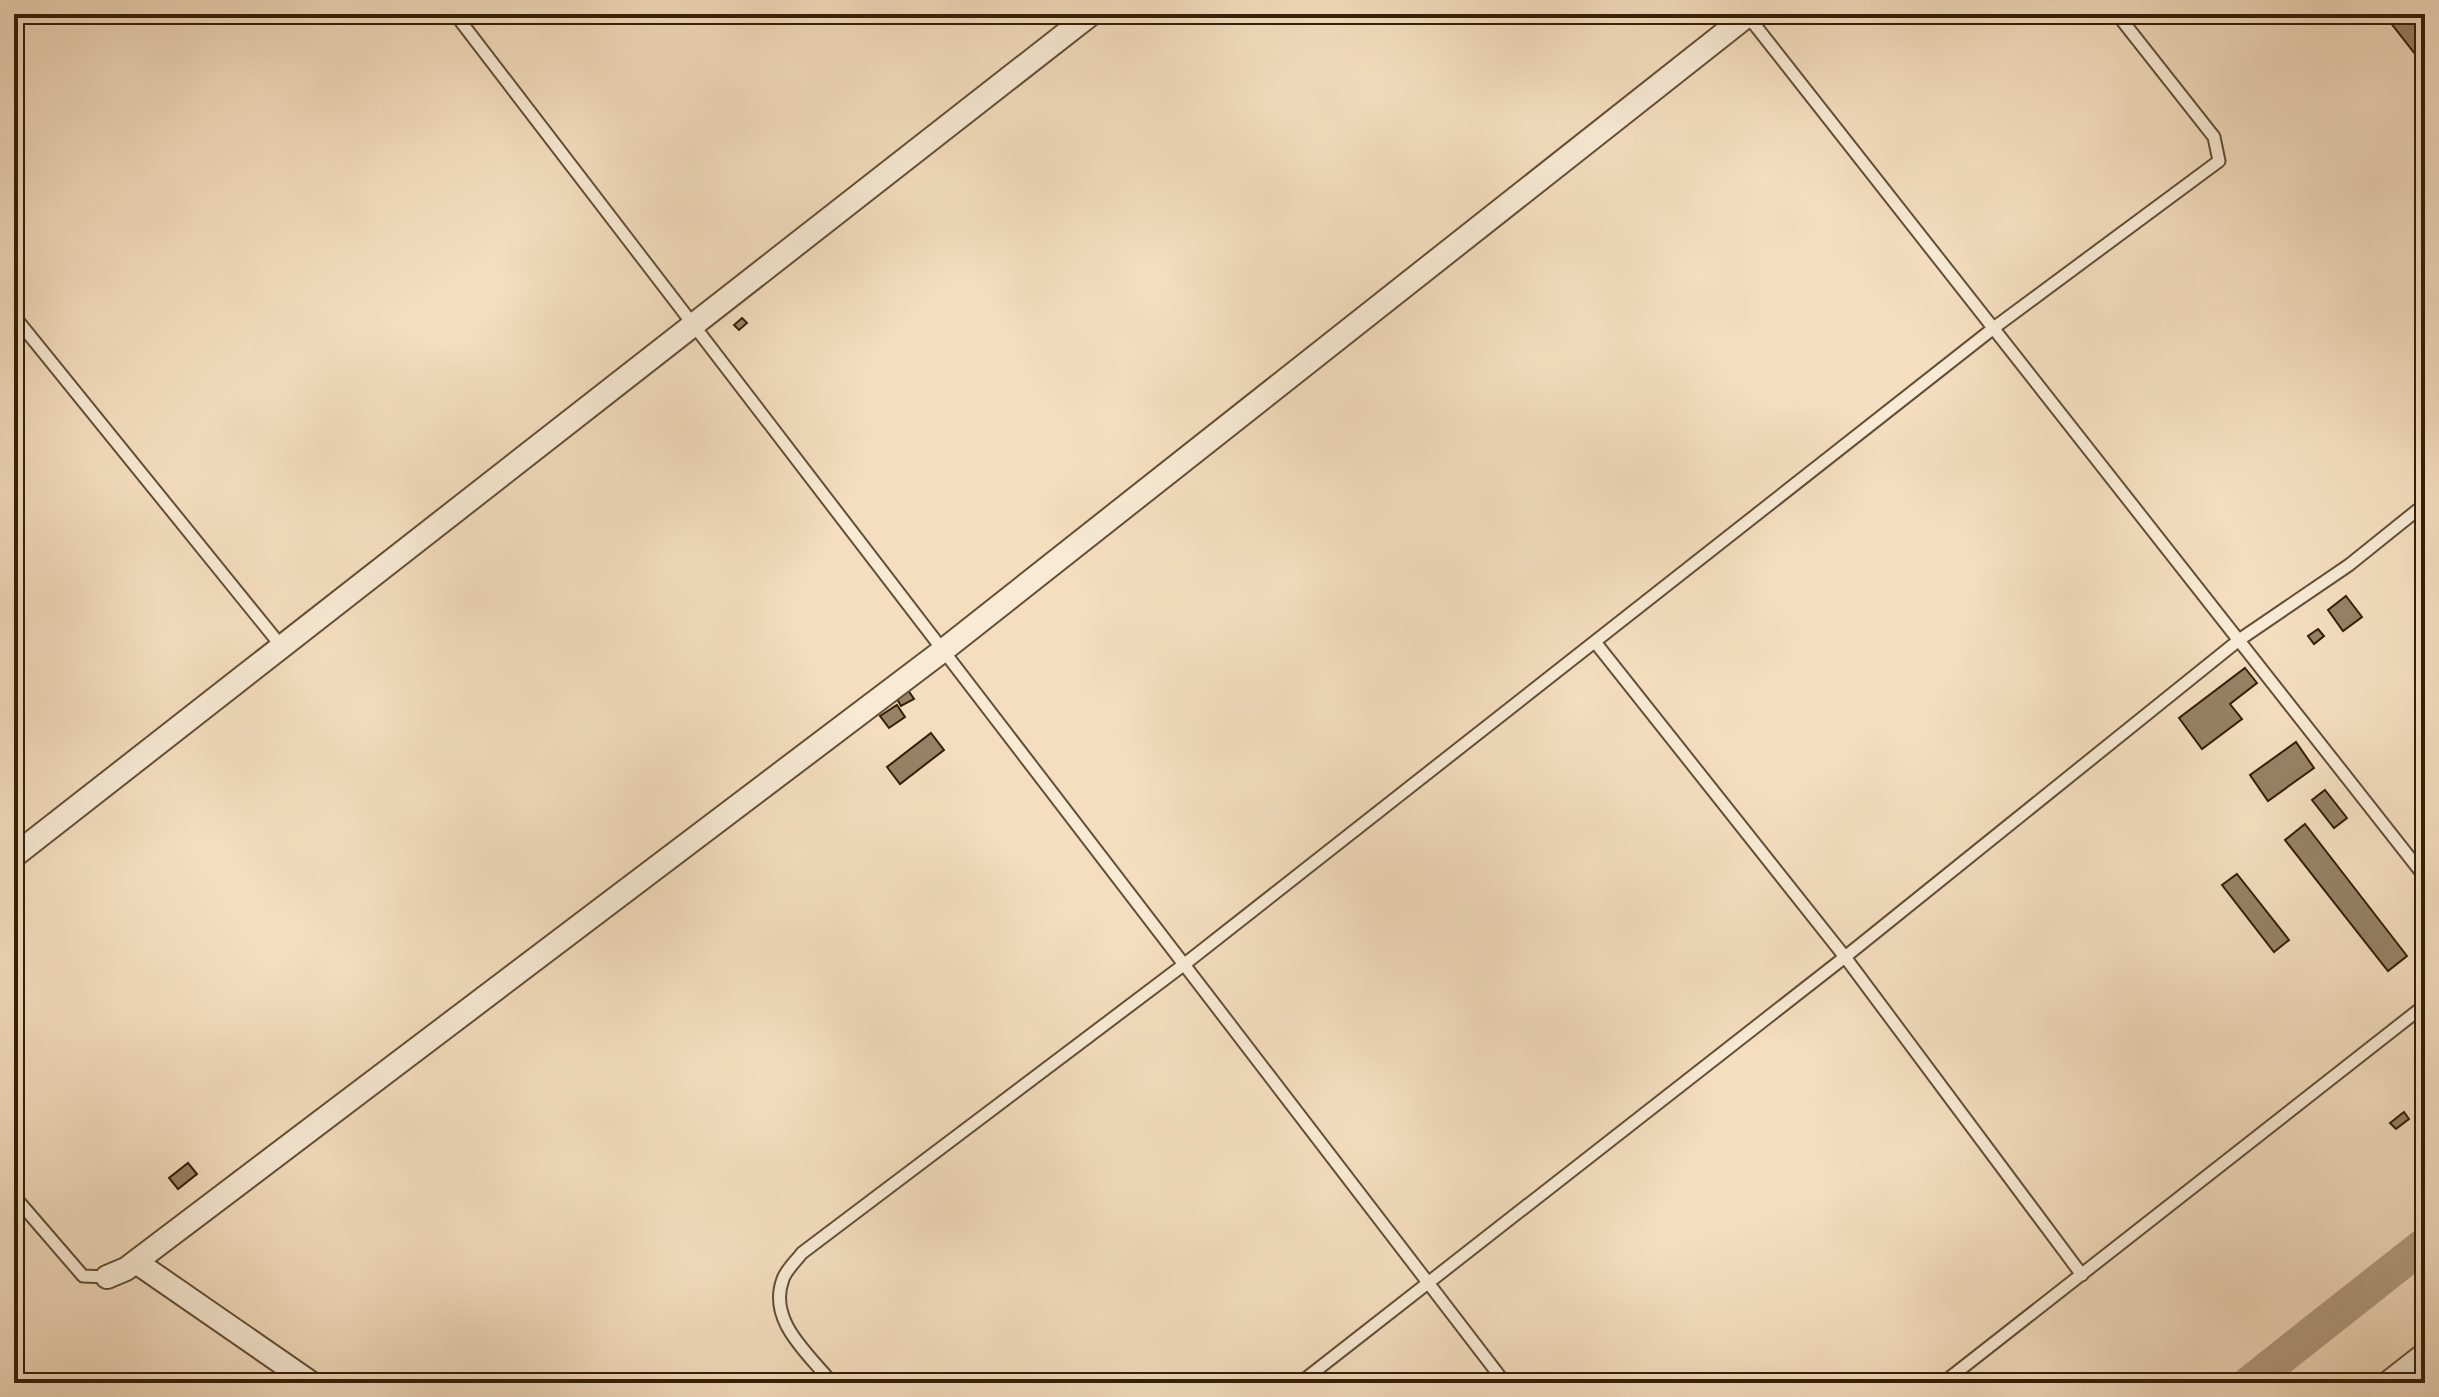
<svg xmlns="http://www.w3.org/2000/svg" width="2439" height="1397" font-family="'Gentium Book Plus',serif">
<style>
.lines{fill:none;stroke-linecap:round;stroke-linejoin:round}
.river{stroke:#b29d80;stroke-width:34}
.building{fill:#978267;stroke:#331f07;stroke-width:2}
.service-casing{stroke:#634f35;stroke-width:15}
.minor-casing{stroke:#634f35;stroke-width:26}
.service{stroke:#f8ead5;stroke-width:11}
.minor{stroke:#f8ead5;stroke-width:22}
</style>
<rect width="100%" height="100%" fill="#f4debf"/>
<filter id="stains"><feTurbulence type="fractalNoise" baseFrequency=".0025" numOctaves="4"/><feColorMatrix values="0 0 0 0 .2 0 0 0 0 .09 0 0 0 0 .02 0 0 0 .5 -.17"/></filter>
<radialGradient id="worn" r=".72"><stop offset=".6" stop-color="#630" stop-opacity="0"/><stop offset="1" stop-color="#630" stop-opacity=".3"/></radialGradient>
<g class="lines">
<path class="river" d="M2249 1383 2425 1244"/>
</g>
<path class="building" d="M2391 14H2425V54L2419 59 2387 18Z
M742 318 747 323 739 330 734 325Z
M2346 596 2362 617 2343 631 2328 610Z
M2318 629 2324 636 2314 644 2308 636Z
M2245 668 2257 683 2230 704 2242 719 2202 749 2179 718Z
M908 690 914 699 901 706 896 697Z
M897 705 905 717 889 728 880 716Z
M931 733 944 750 900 784 887 767Z
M2296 742 2314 768 2268 801 2250 775Z
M2325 790 2347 818 2334 828 2312 800Z
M2305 824 2407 956 2388 971 2285 840Z
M2237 874 2289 940 2274 952 2222 885Z
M2404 1112 2409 1119 2396 1129 2390 1123Z
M188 1163 197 1174 178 1189 169 1178Z"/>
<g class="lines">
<g class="service-casing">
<path id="service" d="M455 14 1505 1383
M1747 15 2425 877
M14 316 282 647
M1595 642 1845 957 2082 1275
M14 1196 83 1276 107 1277
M832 1383C809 1354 767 1321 783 1279 786 1270 796 1261 802 1253L1186 963 1995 327 2219 161 2214 137 2117 14
M1300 1383 1845 957 2239 640 2349 565 2425 504
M1943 1383 2425 1005"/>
</g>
<g class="minor-casing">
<path id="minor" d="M14 856 1091 14
M136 1262 311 1383
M107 1277 126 1269 941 652 1749 14
M2388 1383 2425 1354"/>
</g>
<use href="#service" class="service"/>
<use href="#minor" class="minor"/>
</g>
<rect width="2439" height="1397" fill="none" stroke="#f4debf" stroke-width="48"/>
<rect x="16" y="16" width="2407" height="1365" fill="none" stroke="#331f07" stroke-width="4"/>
<rect x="24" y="24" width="2391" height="1349" fill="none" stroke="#331f07" stroke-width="2"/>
<rect width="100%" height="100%" filter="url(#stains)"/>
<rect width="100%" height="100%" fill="url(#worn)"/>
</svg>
